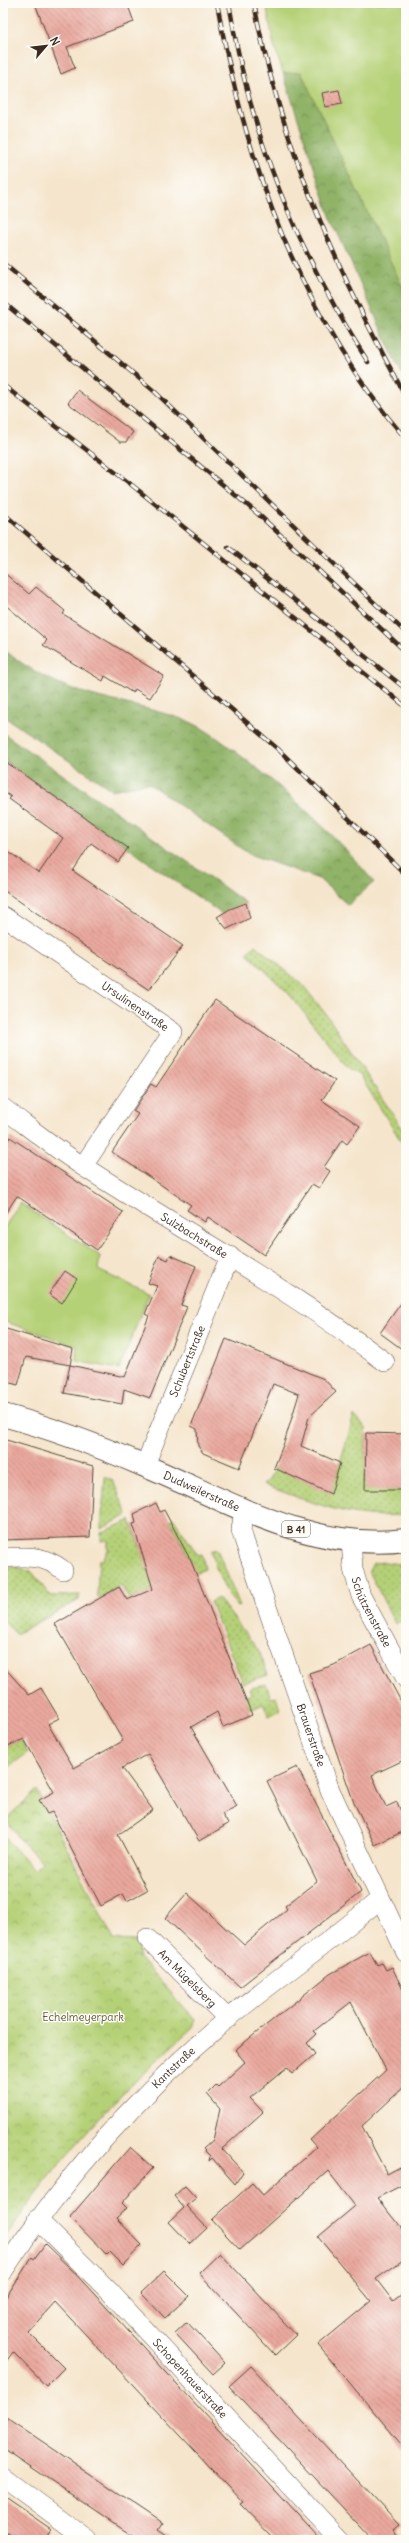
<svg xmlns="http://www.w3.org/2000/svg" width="409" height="2543" font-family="Delius,sans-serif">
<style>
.grass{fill:url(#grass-dots);stroke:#787e4a}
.forest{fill:url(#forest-crowns);stroke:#666e43}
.park{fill:url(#park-crowns);stroke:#787e4a}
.garden{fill:#b5d177;stroke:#787e4a}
.building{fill:url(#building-back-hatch)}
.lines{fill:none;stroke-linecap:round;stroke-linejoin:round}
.minor-casing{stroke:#574638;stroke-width:20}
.primary-casing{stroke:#574638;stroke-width:24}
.minor{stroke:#fff;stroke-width:19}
.primary{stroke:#fff;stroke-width:22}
.rail-casing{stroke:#3b2a1e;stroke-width:4.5}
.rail{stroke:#fdfcf7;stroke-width:3;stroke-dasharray:9;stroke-linecap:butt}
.labels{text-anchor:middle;stroke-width:3;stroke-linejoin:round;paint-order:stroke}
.shield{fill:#fdfcf7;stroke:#75695f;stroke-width:1}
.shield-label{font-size:10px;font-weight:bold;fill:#3b2a1e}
.street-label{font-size:11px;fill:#3b2a1e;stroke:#fdfcf7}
.park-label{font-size:11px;fill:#605c39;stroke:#fdfcf7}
</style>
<defs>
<pattern id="grass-dots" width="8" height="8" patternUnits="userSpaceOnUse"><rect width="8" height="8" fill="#b5d177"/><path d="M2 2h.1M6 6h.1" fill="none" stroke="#94aa61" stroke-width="1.8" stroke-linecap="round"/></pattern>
<pattern id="forest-crowns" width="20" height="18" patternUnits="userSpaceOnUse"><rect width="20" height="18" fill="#90b368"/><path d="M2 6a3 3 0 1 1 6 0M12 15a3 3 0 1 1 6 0" fill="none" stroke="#779255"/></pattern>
<pattern id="park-crowns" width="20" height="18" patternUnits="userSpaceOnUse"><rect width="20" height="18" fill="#b5d177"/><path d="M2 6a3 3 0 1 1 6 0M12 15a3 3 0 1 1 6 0" fill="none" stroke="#94aa61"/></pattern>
<pattern id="building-back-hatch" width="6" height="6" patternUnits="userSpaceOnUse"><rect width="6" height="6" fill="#eaa99f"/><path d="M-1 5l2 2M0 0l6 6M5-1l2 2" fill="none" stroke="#bf8a81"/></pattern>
</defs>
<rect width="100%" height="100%" fill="#fdfcf7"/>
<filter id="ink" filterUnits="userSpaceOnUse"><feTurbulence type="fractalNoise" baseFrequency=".025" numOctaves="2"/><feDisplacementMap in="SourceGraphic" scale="8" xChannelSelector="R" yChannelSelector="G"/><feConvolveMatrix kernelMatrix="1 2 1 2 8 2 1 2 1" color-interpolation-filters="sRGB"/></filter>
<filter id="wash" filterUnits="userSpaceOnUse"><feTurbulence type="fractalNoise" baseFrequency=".012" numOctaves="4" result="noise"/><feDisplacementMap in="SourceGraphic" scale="16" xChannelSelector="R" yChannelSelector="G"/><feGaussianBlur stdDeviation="0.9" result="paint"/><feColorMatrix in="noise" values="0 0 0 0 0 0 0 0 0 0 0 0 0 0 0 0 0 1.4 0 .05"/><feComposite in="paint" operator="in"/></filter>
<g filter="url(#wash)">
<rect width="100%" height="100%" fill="#f5e5cc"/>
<path class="grass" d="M255 945 302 984 328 1017 406 1134V1149L360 1076 348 1068 289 994 247 953Z
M354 1415 366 1428 365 1489 406 1490V1514C354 1522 310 1501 263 1485L269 1480 274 1468 331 1493Z
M105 1477 113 1481 128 1515 101 1529Z
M173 1518 198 1555 202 1554 205 1569 190 1575 191 1561 170 1520Z
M130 1520 156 1588 129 1599 121 1585 99 1598 97 1594 99 1560H103L108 1551V1540L101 1541V1533Z
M217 1549 240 1606 238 1607C223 1590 217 1573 211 1551Z
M385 1562 406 1565V1618L395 1624 369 1571 373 1563Z
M18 1567 33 1573 50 1596 79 1595V1600L16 1634 3 1621V1568Z
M218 1598 259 1651 268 1675 243 1683 210 1602Z
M266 1684 271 1698 276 1697 280 1710 269 1716 263 1704 250 1710 244 1697 251 1694 249 1689Z
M21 1740 28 1752 3 1772V1748Z"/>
<path class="forest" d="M301 72 406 294V379L398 367 330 216 283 73Z
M3 649C27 669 57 685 88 694 121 704 157 709 190 722 208 730 224 743 240 755 289 792 335 835 374 882L348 905 319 879 249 854 148 783 112 790 3 716Z
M3 733 225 888 246 903 222 914 3 760Z"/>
<path class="park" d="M37 1790 114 1940 136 1941 139 1958 195 2019 192 2028C120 2092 56 2161 3 2241V1835L34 1870 42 1862 19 1838 6 1819Z"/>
<path class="garden" d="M266 3H406V294L301 72 283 73 274 46Z
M20 1203 100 1256 98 1270 149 1294 119 1369 76 1361 77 1346 3 1321V1230Z"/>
<g id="blocks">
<path class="building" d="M35 3H127L134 22 67 47 75 68 61 74Z
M339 90 342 104 325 107 322 93Z
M77 390 133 432 126 442H120L68 403Z
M3 572 29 594 36 587 65 611 63 614 164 676 150 698 135 689 133 693 105 676 103 681 43 645 47 640 3 603Z
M3 760 128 848 118 862 91 843 73 871 183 946 149 990 3 890V848L39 873 63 838 9 799 11 797 3 791Z
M246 903 250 918 227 929 217 917 230 909Z
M215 1000 335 1081 322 1100 360 1126 347 1144 342 1140 324 1167 330 1171 319 1188 312 1184 264 1255 208 1217 205 1222 187 1210 191 1205 112 1152 138 1114 133 1111 151 1084 156 1087Z
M10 1137 123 1212 97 1250 17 1196 3 1217V1148Z
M170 1255 196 1266 181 1305 187 1307 150 1398 124 1389 122 1404 64 1393 70 1365 125 1377 149 1316 145 1314 157 1286 148 1283 159 1256 168 1260Z
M65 1271 77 1279 62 1303 49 1294Z
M406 1296V1352L380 1333Z
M3 1328 73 1349 70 1365 26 1357 18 1385 3 1381Z
M226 1339 324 1379 336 1392 309 1417 301 1446 340 1463 331 1494 274 1468 285 1440 299 1394 273 1384 239 1468 203 1453 198 1446 197 1429 191 1426Z
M366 1433 406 1434V1490H365Z
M3 1439 93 1466 90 1537 3 1540Z
M156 1503 160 1512 164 1510 191 1561 252 1715 223 1727 217 1712 191 1727 237 1806 222 1814 228 1824 199 1841 148 1754 122 1768 153 1810 118 1835 147 1890 127 1901 123 1894 101 1906 52 1812 47 1814 39 1800 54 1792 24 1739 3 1748V1666L29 1695 41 1688 59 1718 48 1724 74 1768 123 1741 55 1624 119 1587 127 1600 153 1589 133 1524 136 1523 134 1514Z
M371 1645 406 1711V1759L372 1775 386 1807 397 1802 406 1823V1830L375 1845 354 1803 309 1673 334 1665Z
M297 1767 361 1892 240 1987 165 1918 187 1893 244 1945 287 1909 285 1906 317 1881 267 1781Z
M370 1952 377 1965 382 1963 386 1970 392 1967 406 1996V2085L362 2126 387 2174 406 2164V2183L377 2198 406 2234V2258L376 2279 393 2301 406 2291V2450L318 2345 371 2301 318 2237 355 2206 328 2171 240 2250 212 2220 252 2183 263 2195 316 2147 310 2140 386 2070 351 2002 314 2031 317 2034 307 2043 315 2054 292 2074 287 2067 250 2098 263 2112 222 2149 243 2172 235 2184 212 2158 209 2161 210 2156 203 2149 213 2140 220 2109 207 2094 216 2085 218 2087 245 2062 235 2050 330 1974Z
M130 2147 153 2168 122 2203 127 2208 116 2218 142 2245 123 2265 110 2252 107 2255 70 2217Z
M185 2186 196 2198 186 2206 207 2228 190 2244 169 2222 184 2208 174 2196Z
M45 2244 71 2269 321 2540H275L240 2504 243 2502 55 2302 28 2332 64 2368 46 2386 13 2352 3 2366V2302L32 2257 34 2259Z
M220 2253 296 2335 275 2355 199 2273Z
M164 2271 189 2296 165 2318 141 2293Z
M187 2322 225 2363 213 2374 175 2333Z
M251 2366 399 2525 393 2530 402 2540H373L229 2386Z
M3 2415 163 2523 159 2529 175 2540H139L3 2448Z
M3 2496 51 2529 44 2540H17L3 2530Z"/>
</g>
</g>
<g filter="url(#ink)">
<use href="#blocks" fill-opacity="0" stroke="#574638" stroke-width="1"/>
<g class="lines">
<g class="minor-casing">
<g id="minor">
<path id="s1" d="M3 916 173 1032 83 1166"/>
<path id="s2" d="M3 1108C30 1128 56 1149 84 1167 185 1232 290 1289 385 1362"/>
<path id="s3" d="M145 1465 230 1256"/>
<path id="s4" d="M244 1509 241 1530 244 1540 330 1790 406 1953"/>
<path id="s5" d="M351 1540 353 1569 361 1596 406 1679"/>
<path d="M3 1558C26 1556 44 1555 63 1570"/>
<path id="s6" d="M147 1938 228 2019"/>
<path id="s7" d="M37 2219 110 2292 340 2540"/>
<path id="s8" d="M3 2271C65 2176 140 2093 227 2019 277 1978 330 1942 379 1900"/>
<path d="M3 2477 88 2540"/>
</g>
</g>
<g class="primary-casing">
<g id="primary">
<path id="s9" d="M3 1415C52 1428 99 1446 145 1466 228 1501 312 1552 406 1540"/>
</g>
</g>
<use href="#minor" class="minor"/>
<use href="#primary" class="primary"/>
<g class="rail-casing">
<path id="rail" d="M217 3C245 161 299 316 406 439
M229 3C250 136 296 249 368 362
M254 3C280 143 338 274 406 397
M3 263 154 391 406 633
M3 302 258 514 406 652
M3 385 133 486 406 707
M3 513 279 750 406 875
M228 547 406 689"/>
</g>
<use href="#rail" class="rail"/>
</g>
</g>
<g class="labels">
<rect class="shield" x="282" y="1521" width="28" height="16" rx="3"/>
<g class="shield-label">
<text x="296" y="1533">B 41</text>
</g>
<g class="street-label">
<text dy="4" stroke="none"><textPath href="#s1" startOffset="160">Ursulinenstraße</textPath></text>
<text dy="4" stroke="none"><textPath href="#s2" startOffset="230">Sulzbachstraße</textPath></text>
<text dy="4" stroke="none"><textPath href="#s3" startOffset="112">Schubertstraße</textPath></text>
<text dy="4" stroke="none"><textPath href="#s9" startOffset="213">Dudweilerstraße</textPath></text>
<text dy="4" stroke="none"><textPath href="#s5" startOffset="76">Schützenstraße</textPath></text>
<text dy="4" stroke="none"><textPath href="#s4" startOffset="238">Brauerstraße</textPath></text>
<text dy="4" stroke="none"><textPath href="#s6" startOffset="57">Am Mügelsberg</textPath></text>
<text dy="4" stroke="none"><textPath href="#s8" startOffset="266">Kantstraße</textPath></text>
<text dy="4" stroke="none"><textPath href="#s7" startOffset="221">Schopenhauerstraße</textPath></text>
</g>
<g class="park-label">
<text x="83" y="2021">Echelmeyerpark</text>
</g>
</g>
<rect width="409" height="2543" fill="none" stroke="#fdfcf7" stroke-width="16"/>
<g transform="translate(46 46) rotate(62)" stroke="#fdfcf7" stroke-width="3" paint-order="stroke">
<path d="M0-3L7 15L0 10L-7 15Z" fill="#3b2a1e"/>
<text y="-6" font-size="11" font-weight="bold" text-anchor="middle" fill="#3b2a1e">N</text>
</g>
</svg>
